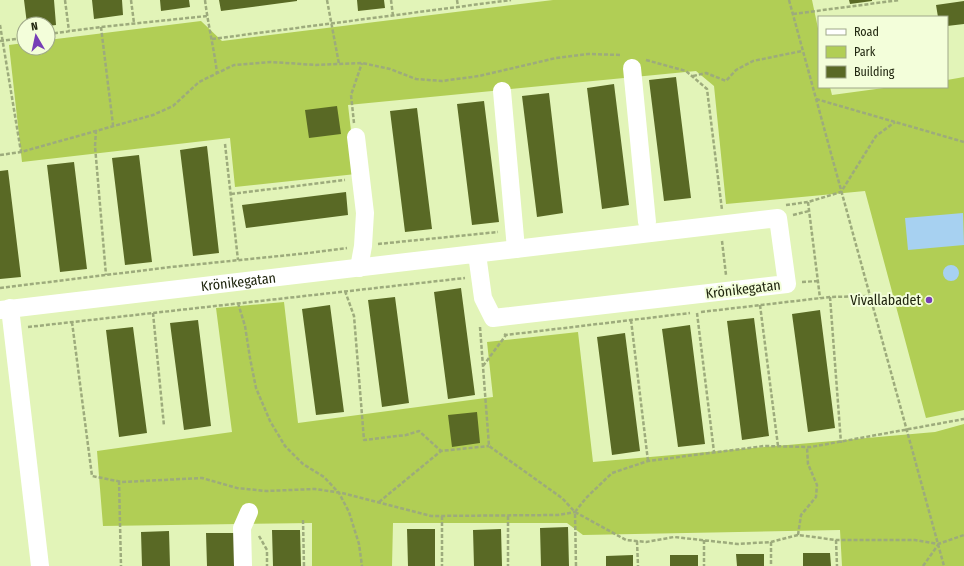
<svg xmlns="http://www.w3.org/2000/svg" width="964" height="566" font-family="'Fira Sans Condensed',sans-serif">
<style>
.green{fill:#b1ce55}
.water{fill:#a7d1f1}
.building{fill:#596925}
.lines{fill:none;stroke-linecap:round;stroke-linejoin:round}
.path{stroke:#9dab7c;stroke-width:2.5;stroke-dasharray:4 2;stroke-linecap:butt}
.minor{stroke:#fff;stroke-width:18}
.poi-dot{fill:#763fb6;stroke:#f3feda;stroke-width:1.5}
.labels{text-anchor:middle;stroke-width:4;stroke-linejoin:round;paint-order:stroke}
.street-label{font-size:14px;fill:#20260f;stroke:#f3feda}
.poi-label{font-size:14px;fill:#20260f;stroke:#f3feda;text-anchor:end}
</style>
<rect width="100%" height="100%" fill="#e2f4b8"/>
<path class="green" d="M553 0H812L819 33V87H830L832 95 891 87H947V80L964 77V410L926 418 865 191 726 204 714 86 696 71 348 105 356 174 235 187 230 138 22 162 9 45 24 43V48H48V40L201 21 222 41Z
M284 302 298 423 493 397 487 342 578 332 593 462 935 432 964 424V566H842L840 530 583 535 567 523H393L392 566H312V523L103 526 97 451 232 432 216 308Z"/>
<path class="water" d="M963 213 964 245 908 250 905 218Z
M943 273a8 8 0 1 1 16 0a8 8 0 1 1-16 0Z"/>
<path class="building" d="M24 0H54L56 25 48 26V24H27Z
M92 0H122L123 15 94 19Z
M160 0H189L190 7 161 11Z
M219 0H297V1L221 11Z
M357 0H384L385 8 358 11Z
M849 0H872V1L850 4Z
M964 1V24L947 26V17H938L936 5Z
M676 77 691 198 664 201 649 80Z
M614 84 629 205 602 209 587 88Z
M549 93 563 213 537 217 522 96Z
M484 101 499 222 472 225 457 104Z
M337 106 341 134 309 138 305 110Z
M417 108 432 229 405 232 390 111Z
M207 146 219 253 193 256 180 150Z
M139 155 152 262 125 265 112 158Z
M74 162 87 269 60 272 47 165Z
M8 170 21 277 0 279V171Z
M346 192 348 215 246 228 242 205Z
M461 288 475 395 448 399 434 292Z
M395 297 409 403 382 407 368 300Z
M330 305 344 412 316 415 302 309Z
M820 310 835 428 808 432 792 314Z
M754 318 769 436 742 440 727 321Z
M198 320 211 426 184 430 170 323Z
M690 325 705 444 678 447 662 329Z
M133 327 147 433 119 437 106 330Z
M625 333 640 451 612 455 597 337Z
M477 412 480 443 452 447 448 415Z
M568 527 569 566H541L540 528Z
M407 529H435V566H408Z
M501 529 502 566H474L473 530Z
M272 530H300L301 566H273Z
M169 531 170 566H142L141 532Z
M206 533H234L235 566H207Z
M803 553H830L831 566H803Z
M736 554H764V566H737Z
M633 555V566H606V556Z
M670 555H698V566H670Z"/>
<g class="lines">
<path class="path" d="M65 0 69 31
M131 0 134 23
M205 0C208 25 214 48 217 73
M327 0 339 64
M391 0 393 16
M457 0 458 6
M789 0 944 566
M793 14 900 0
M0 25 21 152
M101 27 113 125
M48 34 101 27 207 16
M212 39 511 0
M0 41 24 38
M646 60 686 71 707 89 722 210
M693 76 706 73 726 81 736 70 753 61 802 51
M816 99 964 142
M354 123 351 95 362 63
M96 130 95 146 106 275
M225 144 238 260
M0 155 21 152 153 115 173 106 199 82 234 65 271 62 316 65 362 63 390 69 416 79 442 81 479 76 556 58 588 54 622 55
M231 194 345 180
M808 202 820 298
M786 205 808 202 841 192 876 136 895 122
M793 215 809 211
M722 241 726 275
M378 244 498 232
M802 282 818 281
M0 288 171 267 309 253 347 248
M345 291 354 316 364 440 406 435 419 431 441 451
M830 297 841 443
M238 303 245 326 250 358 256 388 270 421 285 446 303 464 324 477 339 493 349 512 359 544 362 566
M760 305 778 446
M701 312 830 297 870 296
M153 313 164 426
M697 313 714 452
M631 320 648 461
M72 322 92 476 122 482 202 478 237 488 266 491 315 489 342 493 431 516 558 515 575 512
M28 327 465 278
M480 327 489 446 562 498 575 512 626 540 646 542 674 537 738 544 771 542 798 535 836 540H915L938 544 964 535
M504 334 506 335 690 313
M483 366 506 335
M119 481 121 566
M379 502 441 451 489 446
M442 516V566
M508 516V566
M303 520 304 566
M798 535 801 515 816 497 817 485 808 464 807 447
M259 536 267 550V566
M704 540V566
M836 540 837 566
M637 541 638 566
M771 542V566
M576 566 575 512 586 498 612 473 648 461 764 446 811 447 964 419
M923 566 938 545"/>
<g class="minor">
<path d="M632 68 647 222"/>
<path d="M502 91 516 249"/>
<path d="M356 137 365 213 363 246 359 268"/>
<path d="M10 308 40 566"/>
<path id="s1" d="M0 310 778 218 787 284 493 318 483 298 477 254"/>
<path d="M243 566 242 528 249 512"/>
</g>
</g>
<circle class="poi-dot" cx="929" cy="300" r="4"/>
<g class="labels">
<g class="street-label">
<text dy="5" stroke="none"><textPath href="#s1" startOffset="240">Krönikegatan</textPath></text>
<text transform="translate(743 289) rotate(-7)" y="5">Krönikegatan</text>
</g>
<g class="poi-label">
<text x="921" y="305">Vivallabadet</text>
</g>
</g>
<rect x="818" y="16" width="130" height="72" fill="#f3feda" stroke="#9fa889"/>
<rect x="826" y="29" width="20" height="6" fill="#ffffff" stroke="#9fa889"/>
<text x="854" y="36" font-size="12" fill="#20260f">Road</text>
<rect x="826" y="46" width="20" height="12" fill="#b1ce55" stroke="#9fa889"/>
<text x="854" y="56" font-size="12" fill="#20260f">Park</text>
<rect x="826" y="66" width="20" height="12" fill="#596925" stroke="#9fa889"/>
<text x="854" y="76" font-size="12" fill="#20260f">Building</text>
<g transform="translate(36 36) rotate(351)"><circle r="19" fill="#f3feda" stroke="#9fa889"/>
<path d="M0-3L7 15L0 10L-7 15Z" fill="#763fb6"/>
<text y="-6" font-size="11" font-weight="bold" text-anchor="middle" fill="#20260f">N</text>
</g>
</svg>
